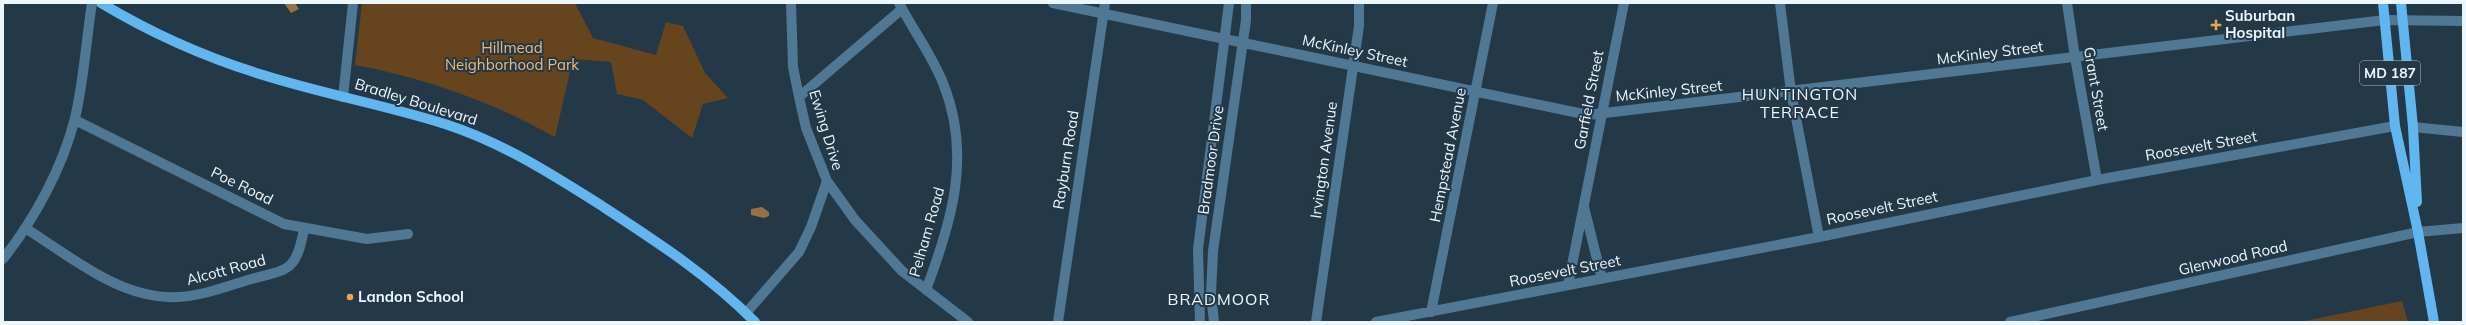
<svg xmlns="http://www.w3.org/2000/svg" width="2466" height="325" font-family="Mulish,sans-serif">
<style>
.green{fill:#66441d}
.water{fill:#977044}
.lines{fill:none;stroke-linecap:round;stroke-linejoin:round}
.minor{stroke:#507793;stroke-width:10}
.major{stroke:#61b6ef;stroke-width:10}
.poi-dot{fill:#f3a442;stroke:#243948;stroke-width:1.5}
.labels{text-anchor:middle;stroke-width:4;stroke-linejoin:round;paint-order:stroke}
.shield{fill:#243948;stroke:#b0bdc7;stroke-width:1}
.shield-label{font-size:14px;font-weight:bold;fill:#ecf6fd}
.poi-label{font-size:15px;font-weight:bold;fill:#ecf6fd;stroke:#243948;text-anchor:start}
.park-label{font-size:15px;fill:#f3b775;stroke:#243948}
.street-label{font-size:15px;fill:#ecf6fd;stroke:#243948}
.neighbourhood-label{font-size:16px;letter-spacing:1px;fill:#ecf6fd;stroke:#243948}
</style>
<rect width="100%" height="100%" fill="#243948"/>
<path class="green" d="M362 3H575L593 38 656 55 666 22 683 26 705 73 728 98 703 104 692 138 643 100 617 94 611 62 573 59 555 137C492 102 426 78 355 65Z
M2402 301 2408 322H2300Z"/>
<path class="water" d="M284 3H295L299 9 291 13Z
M762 207 769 212V216L764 218 751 215V209Z"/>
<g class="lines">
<path class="minor" d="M899 3C913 30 932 55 943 83 972 155 952 221 926 290
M1053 3 1588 115 2385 20 2463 21
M1780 3 1791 92 1819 237
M2067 3 2075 57 2097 180
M343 97 353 3
M799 97 902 9
M75 120 284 224 367 239 408 234
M2413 127 2463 132
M827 181 855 220 902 271 968 322
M1584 207 1602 279
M25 228C70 256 121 300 177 297 202 296 225 287 248 280 288 269 296 273 304 229
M3 259C34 220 63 167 75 118 84 80 86 41 92 3
M1568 285 1624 3
M1431 312 1493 3
M746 313 799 252 811 227 827 181 806 128 799 97 793 67 791 3
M1058 322 1105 3
M1200 322 1198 249 1229 3
M1214 322 1211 294 1213 251 1246 20V3
M1316 322 1359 26V3
M1376 322 1819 237 2097 180 2395 126
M2010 322 2418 232 2463 228"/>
<path class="major" d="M101 3C151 33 207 58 263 75 323 94 385 105 445 124 501 142 550 173 599 204 654 240 709 275 755 322
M2383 3 2395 126 2418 232 2434 322
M2401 3 2413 127 2417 202"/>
</g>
<g class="poi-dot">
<path d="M2214 19h4v4h4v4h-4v4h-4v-4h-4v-4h4z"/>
<circle cx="350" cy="297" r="4"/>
</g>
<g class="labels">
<rect class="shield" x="2360" y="61" width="60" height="24" rx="3"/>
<g class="shield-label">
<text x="2390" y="78">MD 187</text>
</g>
<g class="poi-label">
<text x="2225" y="21">Suburban<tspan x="2225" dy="17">Hospital</tspan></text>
<text x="358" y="302">Landon School</text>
</g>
<g class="park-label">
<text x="512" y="53">Hillmead<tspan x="512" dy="17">Neighborhood Park</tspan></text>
</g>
<g class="street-label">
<text transform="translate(1355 51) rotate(12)" y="5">McKinley Street</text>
<text transform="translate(1990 53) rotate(-7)" y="5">McKinley Street</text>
<text transform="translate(2096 89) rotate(80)" y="5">Grant Street</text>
<text transform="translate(1669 91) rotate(-6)" y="5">McKinley Street</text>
<text transform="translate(1589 100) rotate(-79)" y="5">Garfield Street</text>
<text transform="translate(416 102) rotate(17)" y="5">Bradley Boulevard</text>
<text transform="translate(826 130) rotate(73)" y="5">Ewing Drive</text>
<text transform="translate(2201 146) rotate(-10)" y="5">Roosevelt Street</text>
<text transform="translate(1448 155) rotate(-79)" y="5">Hempstead Avenue</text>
<text transform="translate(1066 160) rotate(-81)" y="5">Rayburn Road</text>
<text transform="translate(1211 160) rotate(-82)" y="5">Bradmoor Drive</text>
<text transform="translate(1324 160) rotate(-82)" y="5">Irvington Avenue</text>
<text transform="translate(242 186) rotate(26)" y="5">Poe Road</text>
<text transform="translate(1882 208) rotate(-12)" y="5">Roosevelt Street</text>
<text transform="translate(927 232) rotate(-74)" y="5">Pelham Road</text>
<text transform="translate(2233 258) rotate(-13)" y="5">Glenwood Road</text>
<text transform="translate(226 270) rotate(-15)" y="5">Alcott Road</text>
<text transform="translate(1565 271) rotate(-11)" y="5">Roosevelt Street</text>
</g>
<g class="neighbourhood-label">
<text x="1800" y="100">HUNTINGTON<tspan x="1800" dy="18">TERRACE</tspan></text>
<text x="1219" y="305">BRADMOOR</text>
</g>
</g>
<rect width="2466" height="325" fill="none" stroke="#ecf6fd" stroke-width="8"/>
</svg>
